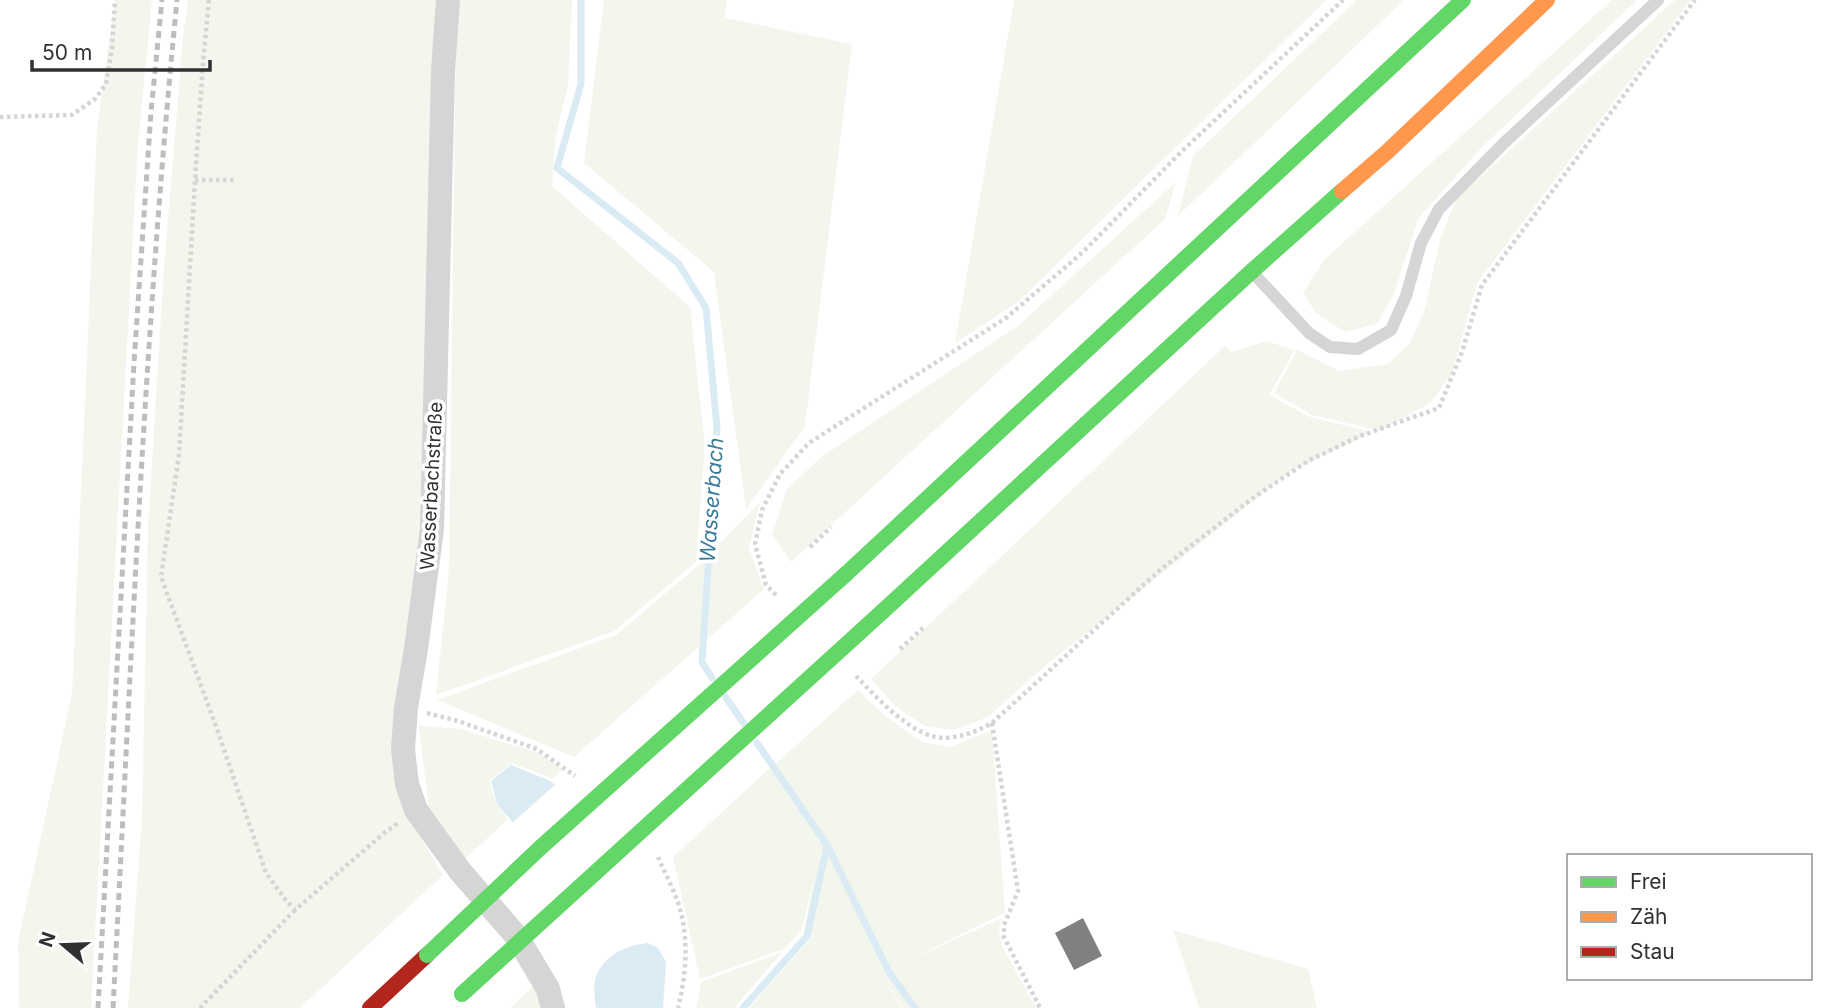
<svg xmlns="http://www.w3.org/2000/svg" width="1840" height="1008" font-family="Inter,sans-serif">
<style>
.green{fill:#f3f6ed}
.water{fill:#dbebf4}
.pier{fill:#fff}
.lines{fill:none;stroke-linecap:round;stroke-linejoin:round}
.stream{stroke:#dbebf4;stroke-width:7}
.building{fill:#808080}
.path{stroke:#d5d5d5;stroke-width:4.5;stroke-dasharray:3.5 3.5;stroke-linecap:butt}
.lane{stroke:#d5d5d5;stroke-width:12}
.street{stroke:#d5d5d5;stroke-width:24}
.fast{stroke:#63d668;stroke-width:16}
.slow{stroke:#ff974d;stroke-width:16}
.jam{stroke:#b3261e;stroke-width:16}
.rail{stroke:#bdbdbd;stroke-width:5;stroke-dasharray:7 5;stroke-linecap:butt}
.fast-bridge{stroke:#63d668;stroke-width:16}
.labels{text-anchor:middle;stroke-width:7;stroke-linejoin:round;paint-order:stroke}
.street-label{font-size:19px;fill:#313131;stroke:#fff}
.water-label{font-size:21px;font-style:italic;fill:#397b9a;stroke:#fff}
</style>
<rect width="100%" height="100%" fill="#fff"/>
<path class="green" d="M115 0H152L138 144 91 1008H19L18 942 72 694 97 129Z
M188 0H440L426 490 410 820 443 875 300 1008H128L142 816 148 528 164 267 183 37Z
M459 0H572L568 85 555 140 552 186 690 307 705 446 696 562 614 631 436 695 449 568 456 29Z
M604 0H727L725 18 852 44 805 426 746 509 714 272 584 163Z
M1014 0H1326L1018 302 955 343Z
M1357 0H1404L1178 216 1193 156Z
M1612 0H1637L1482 147 1418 219 1394 294 1377 324 1345 332 1316 313 1303 293 1325 259Z
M1675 0H1691L1477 283 1452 374 1430 403 1380 431 1312 415 1274 393 1297 350 1339 371 1388 364 1410 343 1425 309 1440 240 1456 199Z
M1176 182 1165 219 791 562 772 535 787 489 820 458 1019 325Z
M1266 341 1295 350 1269 395 1310 417 1372 432 1290 472 1040 670 988 717 954 730 924 726 895 706 871 679 1225 346 1232 352Z
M760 502 749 548 764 589 574 757 437 700 616 635 699 565Z
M858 690 884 715 922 742 950 747 992 730 1005 913 898 965 1002 918 999 928 1002 946 1036 1008H903L858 942 902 1008H749L818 930 801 947 815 873 802 930 784 949 700 979 673 857 771 767 826 845 819 856 830 848 774 765Z
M419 726 460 729 536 752 563 769 553 779 512 763 489 781 496 803 508 819 465 859 429 810Z
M1173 930 1308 969 1317 1008H1199Z
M782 952 734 1008H696L701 982Z
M537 982 548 1008H511Z"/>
<path class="water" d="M511 765 548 780 575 797 514 824 497 804 491 781Z
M648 943 658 948 666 962 663 1008H596C595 999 593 988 595 980 602 956 625 945 648 943Z"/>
<path class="pier" d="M558 782 578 794 593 813 594 834 593 836 566 856 536 846 510 825Z"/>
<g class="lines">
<path class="stream" d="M581 0V84L557 168 678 263 706 308 717 428 702 662 712 678
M725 696 744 724
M757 743 827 845 889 972 915 1008
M743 1008 807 936 827 846"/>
</g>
<path class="building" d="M1083 918 1102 956 1074 970 1055 933Z"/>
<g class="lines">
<path class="path" d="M209 0 203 63 195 180 179 455 161 577 217 729 266 873 285 899 295 910 383 834 398 823
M0 117 72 115 95 99 106 84 112 48 115 0
M195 180H237
M810 547 831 527
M776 595 766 585 755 544 762 510 780 474 809 443 1006 318 1083 252 1181 152 1343 0
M900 649 923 628
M856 676C877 698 913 738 945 738 962 737 978 731 992 723L1161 569 1253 498 1308 461 1360 436 1439 408 1462 352 1482 285 1695 0
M427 713 458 721 537 749 575 776
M992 723 1018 891 1004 925V937L1040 1008
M658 857C665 874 675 891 680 909 689 941 686 976 678 1008
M200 1008 295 910"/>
<path class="lane" d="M1254 274 1309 333 1330 347 1358 349 1391 330 1406 296 1421 243 1439 209 1504 143 1658 0"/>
<path class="street" d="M448 0 443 71 432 529 416 649 406 708 403 749 407 784 416 810 460 871 517 937 548 989 553 1008"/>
<path class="fast" d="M846 574 1463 0
M882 612 1252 271 1342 191"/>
<path class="slow" d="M1342 191 1387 152 1547 0"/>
<path class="jam" d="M370 1008 427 955"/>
<path class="rail" d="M98 1008 134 363 151 112 162 0
M113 1008C131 672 144 335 177 0"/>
<path class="fast-bridge" d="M427 955 540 848 846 574
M462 994 882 612"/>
</g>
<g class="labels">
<g class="street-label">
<text transform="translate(431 486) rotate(-87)" y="7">Wasserbachstraße</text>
</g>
<g class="water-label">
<text transform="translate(712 500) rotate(-86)" y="7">Wasserbach</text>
</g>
</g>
<rect x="1567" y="854" width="245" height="126" fill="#ffffff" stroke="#adadad" stroke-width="2"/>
<rect x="1581" y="877" width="35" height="10" fill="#63d668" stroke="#adadad" stroke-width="2"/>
<text x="1630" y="889" font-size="21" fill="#313131">Frei</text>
<rect x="1581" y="912" width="35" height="10" fill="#ff974d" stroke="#adadad" stroke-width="2"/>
<text x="1630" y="924" font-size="21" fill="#313131">Zäh</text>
<rect x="1581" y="947" width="35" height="10" fill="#b3261e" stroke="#adadad" stroke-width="2"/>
<text x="1630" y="959" font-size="21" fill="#313131">Stau</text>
<g transform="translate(63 945) rotate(289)" stroke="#ffffff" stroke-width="5" paint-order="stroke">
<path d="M0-5L12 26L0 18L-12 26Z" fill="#313131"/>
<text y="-10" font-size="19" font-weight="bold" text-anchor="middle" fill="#313131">N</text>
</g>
<path d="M32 60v10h178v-10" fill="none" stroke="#313131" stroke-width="3.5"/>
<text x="42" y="60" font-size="21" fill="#313131" stroke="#ffffff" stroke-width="5" paint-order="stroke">50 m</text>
</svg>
